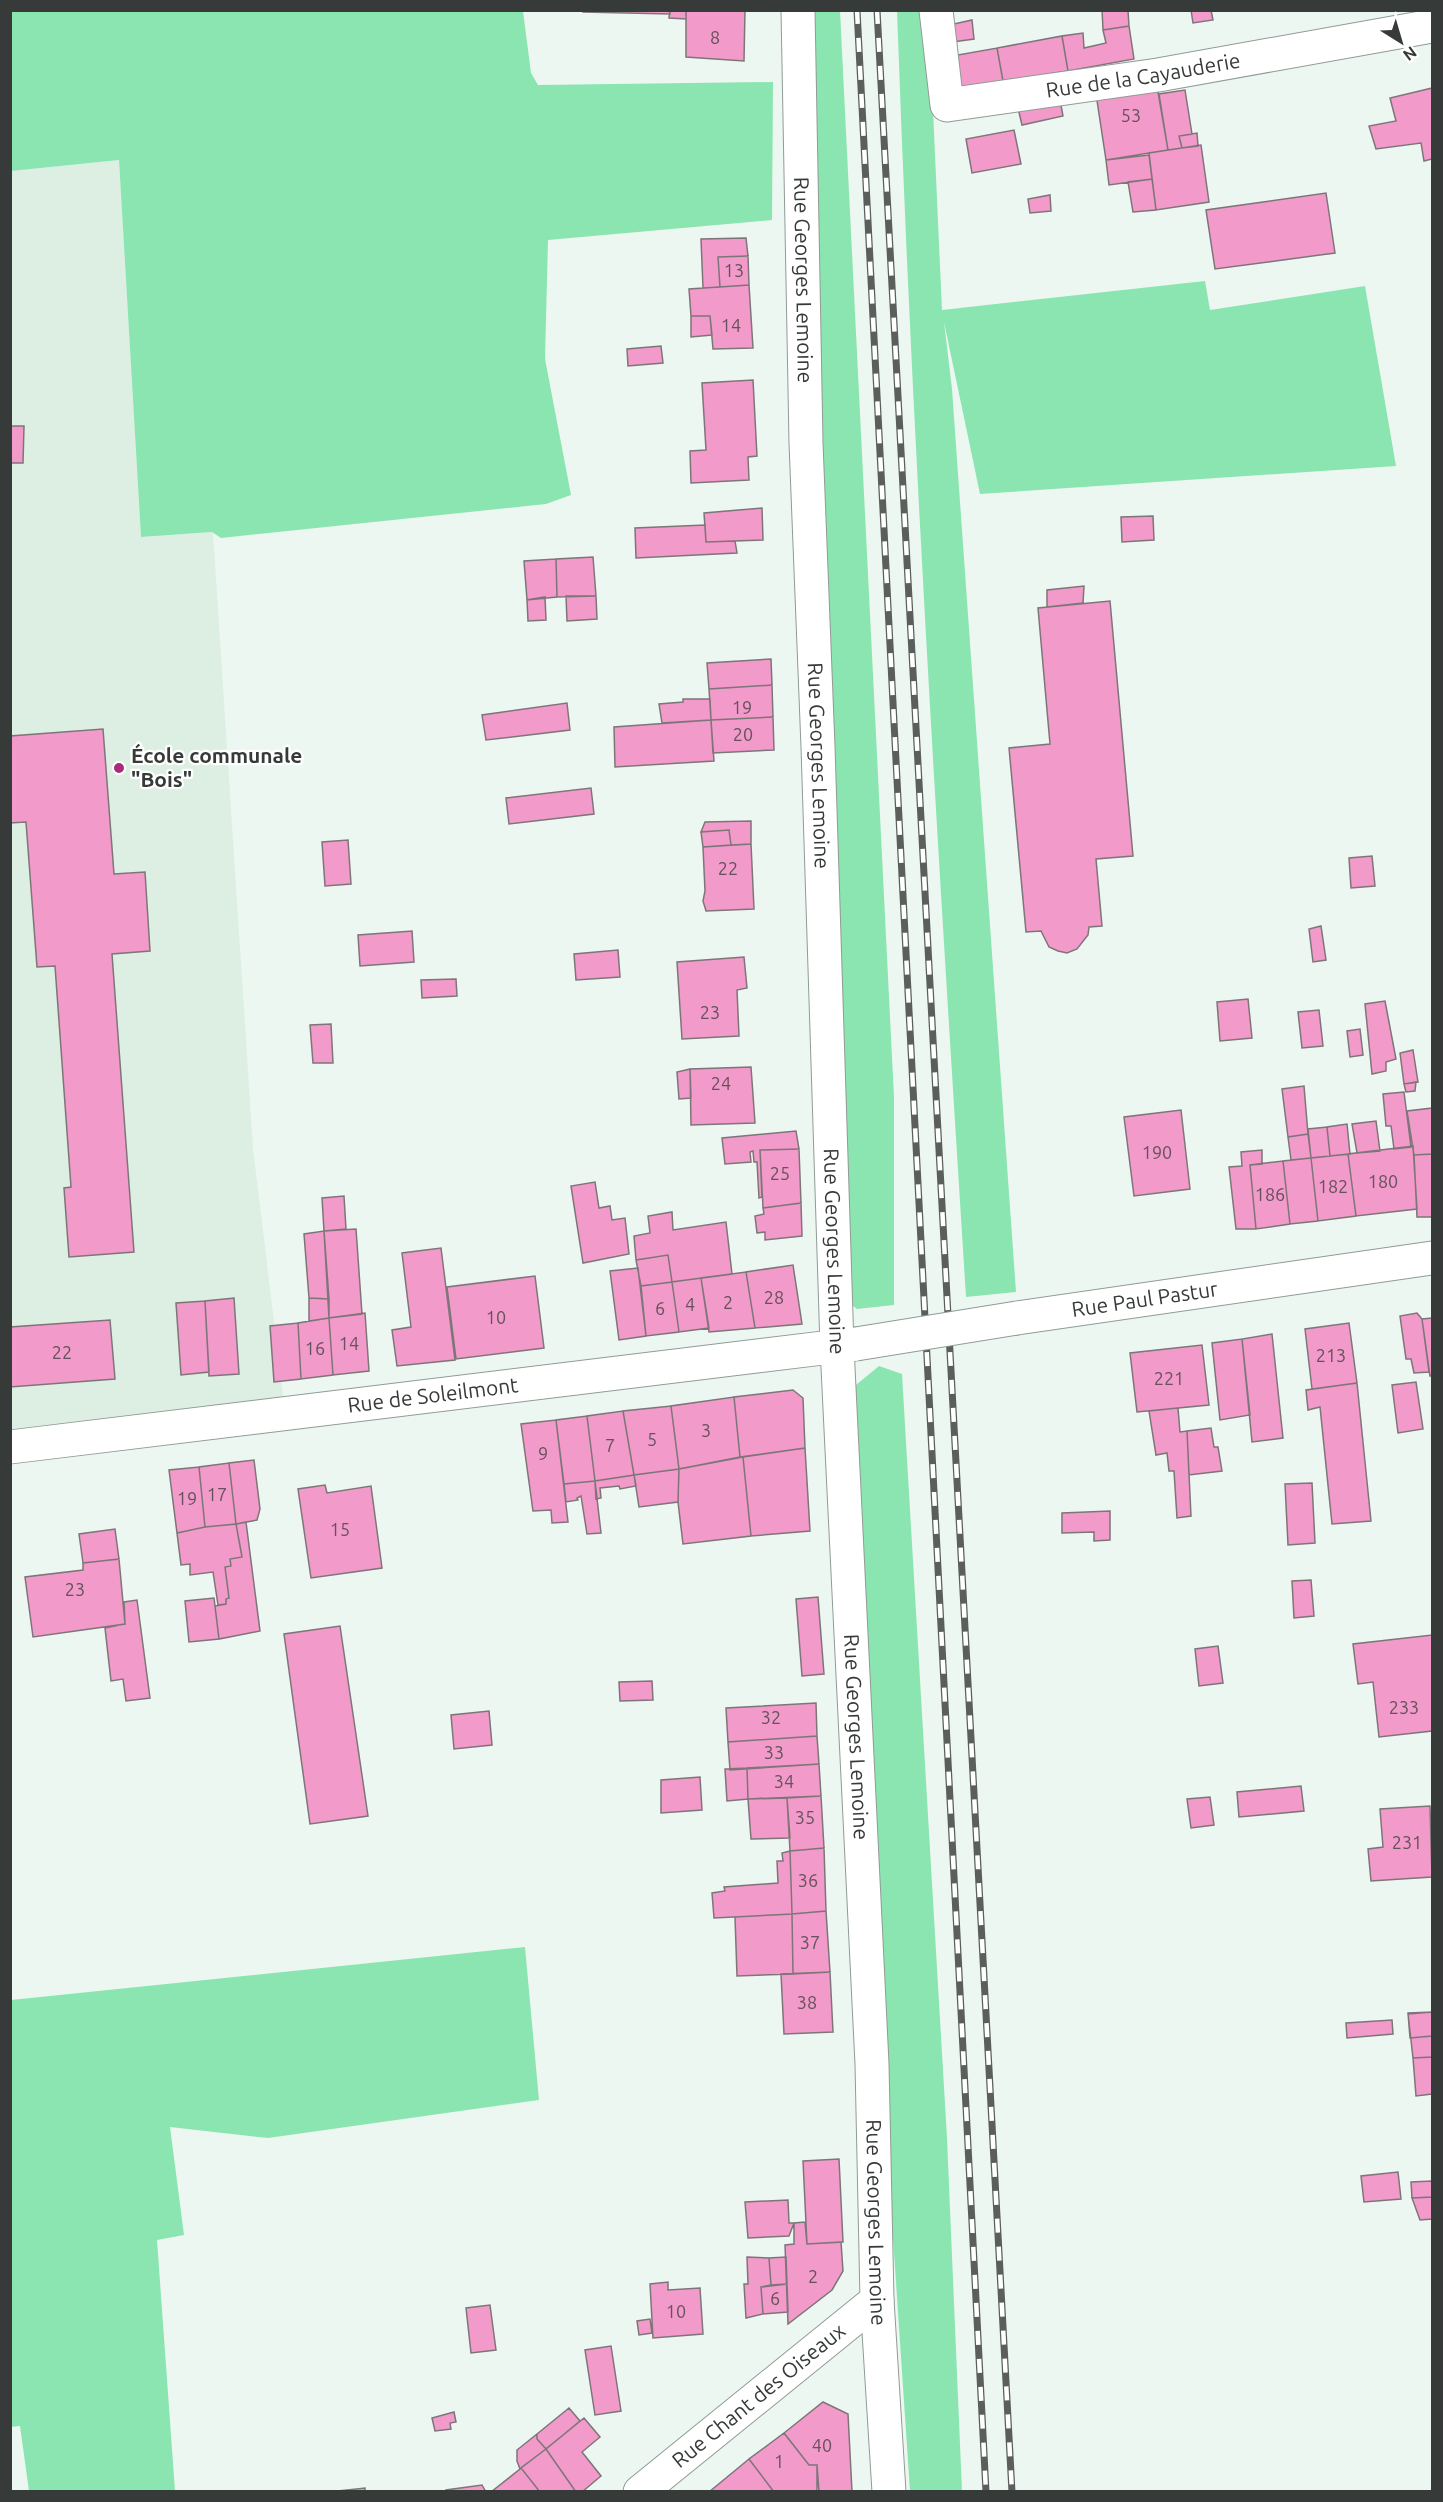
<svg xmlns="http://www.w3.org/2000/svg" width="1443" height="2502" font-family="Ubuntu,sans-serif">
<style>
.built{fill:#ddefe3}
.green{fill:#8be5b1}
.building{fill:#f29ac9;stroke:#7e7579;stroke-width:1.5}
.lines{fill:none;stroke-linecap:round;stroke-linejoin:round}
.street-casing{stroke:#919b95;stroke-width:35}
.secondary-casing{stroke:#919b95;stroke-width:35}
.street{stroke:#fff;stroke-width:33}
.secondary{stroke:#fff;stroke-width:33}
.rail-casing{stroke:#5a5f5d;stroke-width:7}
.rail{stroke:#fff;stroke-width:4.5;stroke-dasharray:14;stroke-linecap:butt}
.secondary-bridge-casing{stroke:#919b95;stroke-width:35;stroke-linecap:butt}
.secondary-bridge{stroke:#fff;stroke-width:33}
.poi-dot{fill:#aa2b7a;stroke:#fff;stroke-width:2}
.labels{text-anchor:middle;stroke-width:4.5;stroke-linejoin:round;paint-order:stroke}
.number-label{font-size:18px;fill:#65525c}
.street-label{font-size:21px;fill:#363a38;stroke:#fff}
.poi-label{font-size:21px;font-weight:bold;fill:#363a38;stroke:#fff;text-anchor:start}
</style>
<rect width="100%" height="100%" fill="#edf7f1"/>
<path class="built" d="M119 160 141 537 213 532 253 1148 284 1404 10 1434V171Z"/>
<path class="green" d="M11 10 523 11 531 73 538 85 773 82 772 220 548 240 545 359 571 495 546 504 221 538 212 532 141 537 119 160 11 171Z
M799 11H840L894 1097V1305L857 1309 836 1293Z
M897 11H936L933 110 942 310 1205 281 1210 310 1365 286 1396 466 980 494 944 322 952 389 1016 1292 966 1297C939 868 912 440 897 11Z
M879 1366 902 1374 947 2138 962 2491H910L893 2238 859 1587 839 1399Z
M525 1947 539 2100 268 2138 170 2127 184 2235 157 2240 175 2491H29L20 2426 10 2427 11 2000Z"/>
<path class="building" d="M583 10H670V14L583 12Z
M670 10H686V19L669 18Z
M686 10H745L744 61 686 57Z
M1102 10H1128L1129 26 1103 30Z
M1191 10H1211L1213 20 1193 23Z
M972 20 974 39 953 42 949 25Z
M1129 26 1134 59 1068 71 1062 36 1083 33 1084 48 1106 43 1103 30Z
M1062 36 1068 71 1003 81 997 48Z
M997 48 1003 81 960 87 952 56Z
M1157 86 1168 150 1106 160 1096 94Z
M1432 88V159L1424 161 1421 143 1376 149 1369 126 1396 121 1390 98Z
M1185 90 1192 134 1179 136 1182 148 1168 150 1159 94Z
M1060 100 1063 116 1022 125 1018 108Z
M1014 130 1021 164 972 173 966 139Z
M1197 133 1198 146 1182 148 1179 136Z
M1201 145 1209 202 1156 210 1149 153Z
M1149 155 1152 179 1109 185 1106 160Z
M1152 179 1156 210 1133 212 1128 182Z
M1326 193 1335 253 1215 269 1206 210Z
M1050 195 1051 211 1030 213 1028 199Z
M746 238 748 256 718 257 720 287 703 288 701 239Z
M748 256 749 285 720 287 718 257Z
M749 285 753 348 713 349 710 316H691L689 289Z
M691 316H710L712 335 691 337Z
M661 346 663 363 628 366 627 349Z
M753 380 757 456 748 457 749 480 691 483 690 451 706 450 702 383Z
M10 426H24L23 463H10Z
M762 508 763 540 706 542 704 513Z
M1153 516 1154 540 1122 542 1121 517Z
M705 525 706 542 735 541 737 553 636 558 635 528Z
M593 557 596 596 557 597 556 559Z
M556 559 557 597 527 600 524 561Z
M1084 586 1083 603 1047 607V590Z
M566 596H596L597 619 567 621Z
M545 597 546 620 528 621 527 600Z
M1110 601 1133 856 1096 859 1102 926 1089 927 1088 935 1077 949 1067 953 1058 951 1049 947 1041 931 1026 932 1009 748 1050 744 1038 608Z
M771 659 772 685 709 689 707 663Z
M772 685 773 717 711 720 709 689Z
M683 699H710L711 720 662 723 659 704 683 702Z
M567 703 570 730 486 740 482 715Z
M773 717 774 750 713 753 711 720Z
M711 720 714 761 615 767 614 727Z
M103 729 114 874 145 872 150 951 112 954 134 1252 69 1257 64 1188 71 1187 55 966 37 967 26 822 10 823V736Z
M591 788 594 814 509 824 506 798Z
M751 821V844L731 845 729 830 701 832 705 822Z
M729 830 731 845 703 847 701 832Z
M348 840 351 884 325 886 322 842Z
M751 844 754 909 706 911 703 901 705 891 703 847Z
M1372 856 1375 886 1351 888 1349 858Z
M1321 926 1326 960 1313 962 1309 929Z
M412 931 414 962 360 966 358 935Z
M618 950 620 977 576 980 574 954Z
M744 957 747 988 737 990 739 1036 682 1039 677 962Z
M456 979 457 996 422 998 421 980Z
M1248 999 1252 1038 1220 1041 1217 1002Z
M1385 1001 1396 1059 1386 1062V1071L1372 1074 1365 1004Z
M1319 1010 1323 1046 1302 1048 1298 1012Z
M331 1024 333 1063H313L310 1025Z
M1360 1029 1363 1055 1350 1057 1347 1031Z
M1413 1050 1418 1082 1404 1084 1400 1053Z
M751 1067 755 1123 691 1125 690 1069Z
M690 1069 691 1098 679 1099 677 1072Z
M1416 1082 1415 1091 1406 1092 1404 1084Z
M1304 1086 1308 1134 1288 1137 1282 1089Z
M1404 1092 1411 1147 1394 1149 1391 1126H1386L1383 1094Z
M1432 1093V1154L1414 1155 1407 1111 1432 1108Z
M1181 1110 1190 1189 1134 1196 1124 1117Z
M1376 1121 1380 1151 1357 1153 1352 1124Z
M1347 1124 1350 1154 1330 1156 1327 1127Z
M1327 1127 1330 1156 1311 1158 1308 1129Z
M796 1131 799 1149 760 1150 762 1197 759 1198 757 1162H754L753 1151 750 1152 751 1162 725 1164 722 1138Z
M1308 1134 1311 1158 1291 1160 1288 1137Z
M1413 1146 1417 1209 1356 1216 1348 1154Z
M799 1149 801 1203 763 1208 760 1150Z
M1262 1150V1164L1250 1165 1256 1229H1236L1229 1167 1242 1166 1241 1152Z
M1348 1154 1356 1216 1318 1221 1311 1158Z
M1432 1154V1217H1417L1414 1155Z
M1311 1158 1318 1221 1290 1224 1283 1161Z
M1283 1161 1290 1224 1256 1229 1250 1165Z
M595 1182 599 1208 610 1206 612 1220 625 1218 629 1254 583 1263 571 1186Z
M344 1196 346 1229 324 1231 322 1198Z
M801 1203 802 1236 765 1240V1232L757 1233 755 1216 764 1214 763 1208Z
M672 1212 673 1230 726 1222 732 1274 672 1282 668 1255 636 1260 634 1236 650 1233 648 1216Z
M356 1229 362 1314 329 1318 324 1231Z
M324 1231 329 1299 309 1298 304 1234Z
M441 1248 455 1360 397 1366 392 1330 411 1327 402 1253Z
M668 1255 672 1282 641 1286 636 1260Z
M793 1265 802 1324 755 1328 746 1272Z
M638 1268 646 1336 619 1340 610 1271Z
M746 1272 755 1328 709 1332 701 1278Z
M535 1276 544 1348 456 1359 447 1287Z
M701 1278 709 1328 679 1332 672 1282Z
M672 1282 679 1332 646 1336 641 1286Z
M234 1298 239 1374 209 1376 205 1301Z
M309 1298 329 1299V1318L309 1321Z
M205 1301 209 1372 181 1375 176 1303Z
M365 1313 369 1371 333 1375 329 1318Z
M1417 1313 1422 1319 1429 1372 1414 1373 1411 1359H1406L1400 1316Z
M329 1318 333 1375 301 1379 298 1323Z
M1432 1318V1376H1430L1422 1319Z
M110 1320 115 1379 10 1387V1327Z
M298 1323 301 1379 274 1382 270 1326Z
M1349 1323 1357 1383 1312 1389 1305 1329Z
M1272 1334 1283 1438 1252 1442 1242 1339Z
M1242 1339 1250 1415 1220 1420 1212 1343Z
M1202 1345 1209 1405 1137 1412 1130 1353Z
M1416 1382 1423 1429 1398 1433 1392 1385Z
M1357 1383 1371 1521 1332 1524 1320 1407 1308 1410 1306 1390Z
M793 1390 803 1398 805 1448 740 1457 734 1397Z
M734 1397 740 1457 679 1469 671 1406Z
M671 1406 679 1469 634 1475 623 1411Z
M1178 1408 1180 1432 1187 1431 1191 1516 1177 1518 1174 1471H1169L1167 1453 1156 1455 1149 1411Z
M623 1411 634 1475 595 1481 587 1416Z
M587 1416 595 1481 564 1484 556 1420Z
M556 1420 568 1522 552 1523 551 1510 533 1511 521 1424Z
M1211 1428 1214 1447H1218L1222 1471 1189 1475 1187 1431Z
M805 1448 810 1531 751 1536 743 1457Z
M743 1457 751 1536 683 1544 678 1502 679 1469Z
M254 1460 260 1509 257 1520 236 1524 229 1463Z
M229 1463 236 1524 205 1527 199 1467Z
M199 1467 205 1527 177 1533 169 1470Z
M679 1469 678 1502 639 1507 634 1475Z
M634 1475 636 1486 620 1489 619 1486 600 1488 601 1498 596 1499 595 1481Z
M595 1481 601 1533 587 1534 581 1496 577 1498 578 1500 566 1502 564 1484Z
M1312 1483 1315 1543 1288 1545 1285 1484Z
M325 1485 327 1493 371 1486 382 1568 311 1578 298 1489Z
M1110 1511V1540L1094 1541V1532L1062 1533V1513Z
M246 1522 260 1631 219 1639 215 1606 226 1604V1599L229 1598 225 1567 231 1566 230 1559 242 1557 236 1524Z
M236 1524 242 1557 230 1559 231 1566 225 1567 229 1598 226 1599V1604L218 1605 213 1572 190 1575V1564L181 1565 177 1533 205 1527Z
M115 1529 119 1559 83 1563 79 1534Z
M119 1559 125 1624 33 1637 25 1577 83 1570V1563Z
M1311 1580 1314 1616 1294 1618 1292 1581Z
M818 1597 824 1674 802 1676 796 1599Z
M214 1598 219 1639 189 1642 185 1601Z
M137 1600 150 1698 126 1701 123 1679 111 1681 105 1628 125 1624 124 1602Z
M340 1626 368 1816 310 1824 284 1634Z
M1432 1635V1731L1379 1737 1373 1682 1358 1684 1353 1644Z
M1218 1646 1223 1683 1199 1686 1195 1649Z
M652 1681 653 1700 620 1701 619 1682Z
M816 1703 817 1736 728 1742 726 1708Z
M489 1711 492 1745 454 1749 451 1715Z
M817 1736 819 1764 730 1770 728 1742Z
M819 1764 821 1796 748 1799 747 1768Z
M747 1768 748 1799 727 1801 725 1769Z
M700 1777 702 1810 661 1813V1780Z
M1301 1786 1304 1811 1239 1817 1237 1792Z
M821 1796 824 1848 790 1851 787 1798Z
M1210 1797 1214 1825 1191 1828 1187 1799Z
M787 1798 790 1838 751 1839 748 1799Z
M1430 1806 1432 1877 1371 1881 1368 1849 1383 1847 1380 1809Z
M824 1848 826 1911 792 1914 790 1851Z
M790 1851 792 1914 714 1918 712 1893 725 1891 724 1887 778 1883 777 1861H783L782 1853Z
M826 1911 830 1972 793 1974 792 1914Z
M792 1914 793 1974 737 1976 735 1917Z
M830 1972 833 2032 784 2034 781 1974Z
M1432 2012V2036L1410 2038 1408 2013Z
M1432 2012V2057L1413 2058 1408 2014Z
M1392 2020 1393 2034 1347 2038 1346 2023Z
M1432 2057V2094L1416 2096 1413 2058Z
M839 2159 843 2242 807 2244 803 2161Z
M1398 2172 1401 2199 1364 2202 1361 2176Z
M1432 2181V2197L1412 2198 1411 2182Z
M1432 2197V2219L1420 2220 1412 2198Z
M788 2200 789 2223H794L789 2236 748 2238 745 2202Z
M805 2222 807 2244 841 2242 843 2271 832 2290 788 2324 785 2245 794 2244V2223Z
M747 2257 769 2258 771 2285 761 2287 763 2314 746 2318 744 2284H748Z
M786 2257 787 2284 771 2285 769 2258Z
M668 2282V2290L700 2288 703 2334 653 2338 650 2284Z
M787 2284 788 2312 763 2314 761 2287Z
M490 2305 496 2350 471 2353 466 2308Z
M650 2319 652 2333 639 2335 637 2321Z
M611 2346 621 2411 595 2415 585 2350Z
M823 2402 848 2414 852 2492H819L817 2465H809L784 2433Z
M569 2408 580 2421 546 2449 537 2439V2434Z
M454 2412 456 2422 450 2423 451 2429 435 2431 432 2418Z
M584 2418 600 2437 582 2452 601 2476 582 2492H576L546 2449Z
M784 2433 809 2465H817V2492H774L749 2459Z
M537 2434V2439L546 2449 521 2468 540 2492H491L520 2469 517 2461V2450Z
M546 2449 576 2492H540L521 2468Z
M749 2459 774 2492H709Z
M482 2485 486 2492H446V2490Z
M365 2488V2492H328Z"/>
<g class="lines">
<g class="street-casing">
<g id="street">
<path id="s1" d="M798 10 806 443 818 747 837 1347 872 2064 877 2300 889 2492"/>
<path id="s2" d="M936 10 947 105 1158 75 1432 26"/>
<path id="s3" d="M640 2492 877 2300"/>
</g>
</g>
<g class="secondary-casing">
<g id="secondary">
<path id="s4" d="M1017 1318 1432 1258"/>
<path id="s5" d="M10 1447 856 1344"/>
</g>
</g>
<use href="#street" class="street"/>
<use href="#secondary" class="secondary"/>
<g class="rail-casing">
<path id="rail" d="M857 10 986 2492
M877 10 1012 2492"/>
</g>
<use href="#rail" class="rail"/>
<g class="secondary-bridge-casing">
<path id="secondary-bridge" d="M856 1344 1017 1318"/>
</g>
<use href="#secondary-bridge" class="secondary-bridge"/>
</g>
<circle class="poi-dot" cx="119" cy="768" r="6"/>
<g class="labels">
<g class="number-label">
<text x="715" y="44">8</text>
<text x="1131" y="122">53</text>
<text x="734" y="277">13</text>
<text x="731" y="332">14</text>
<text x="742" y="714">19</text>
<text x="743" y="741">20</text>
<text x="728" y="875">22</text>
<text x="710" y="1019">23</text>
<text x="721" y="1090">24</text>
<text x="1157" y="1159">190</text>
<text x="780" y="1180">25</text>
<text x="1383" y="1188">180</text>
<text x="1333" y="1193">182</text>
<text x="1270" y="1201">186</text>
<text x="774" y="1304">28</text>
<text x="728" y="1309">2</text>
<text x="690" y="1311">4</text>
<text x="660" y="1315">6</text>
<text x="496" y="1324">10</text>
<text x="349" y="1350">14</text>
<text x="315" y="1355">16</text>
<text x="62" y="1359">22</text>
<text x="1331" y="1362">213</text>
<text x="1169" y="1385">221</text>
<text x="706" y="1437">3</text>
<text x="652" y="1446">5</text>
<text x="610" y="1452">7</text>
<text x="543" y="1460">9</text>
<text x="217" y="1501">17</text>
<text x="187" y="1505">19</text>
<text x="340" y="1536">15</text>
<text x="75" y="1596">23</text>
<text x="1404" y="1714">233</text>
<text x="771" y="1724">32</text>
<text x="774" y="1759">33</text>
<text x="784" y="1788">34</text>
<text x="805" y="1824">35</text>
<text x="1407" y="1849">231</text>
<text x="808" y="1887">36</text>
<text x="810" y="1949">37</text>
<text x="807" y="2009">38</text>
<text x="813" y="2283">2</text>
<text x="775" y="2305">6</text>
<text x="676" y="2318">10</text>
<text x="822" y="2452">40</text>
<text x="779" y="2468">1</text>
</g>
<g class="street-label">
<text dy="7" stroke="none"><textPath href="#s2" startOffset="294">Rue de la Cayauderie</textPath></text>
<text dy="7" stroke="none"><textPath href="#s1" startOffset="270">Rue Georges Lemoine</textPath></text>
<text dy="7" stroke="none"><textPath href="#s1" startOffset="756">Rue Georges Lemoine</textPath></text>
<text dy="7" stroke="none"><textPath href="#s1" startOffset="1242">Rue Georges Lemoine</textPath></text>
<text dy="7" stroke="none"><textPath href="#s4" startOffset="129">Rue Paul Pastur</textPath></text>
<text dy="7" stroke="none"><textPath href="#s5" startOffset="426">Rue de Soleilmont</textPath></text>
<text dy="7" stroke="none"><textPath href="#s1" startOffset="1728">Rue Georges Lemoine</textPath></text>
<text dy="7" stroke="none"><textPath href="#s1" startOffset="2214">Rue Georges Lemoine</textPath></text>
<text dy="7" stroke="none"><textPath href="#s3" startOffset="153">Rue Chant des Oiseaux</textPath></text>
</g>
<g class="poi-label">
<text x="131" y="763">École communale<tspan x="131" dy="24">"Bois"</tspan></text>
</g>
</g>
<rect width="1443" height="2502" fill="none" stroke="#363a38" stroke-width="24"/>
<g transform="translate(1401 42) rotate(143)" stroke="#ffffff" stroke-width="4.5" paint-order="stroke">
<path d="M0-4.5L10 22L0 15L-10 22Z" fill="#363a38"/>
<text y="-9" font-size="16" font-weight="bold" text-anchor="middle" fill="#363a38">N</text>
</g>
</svg>
